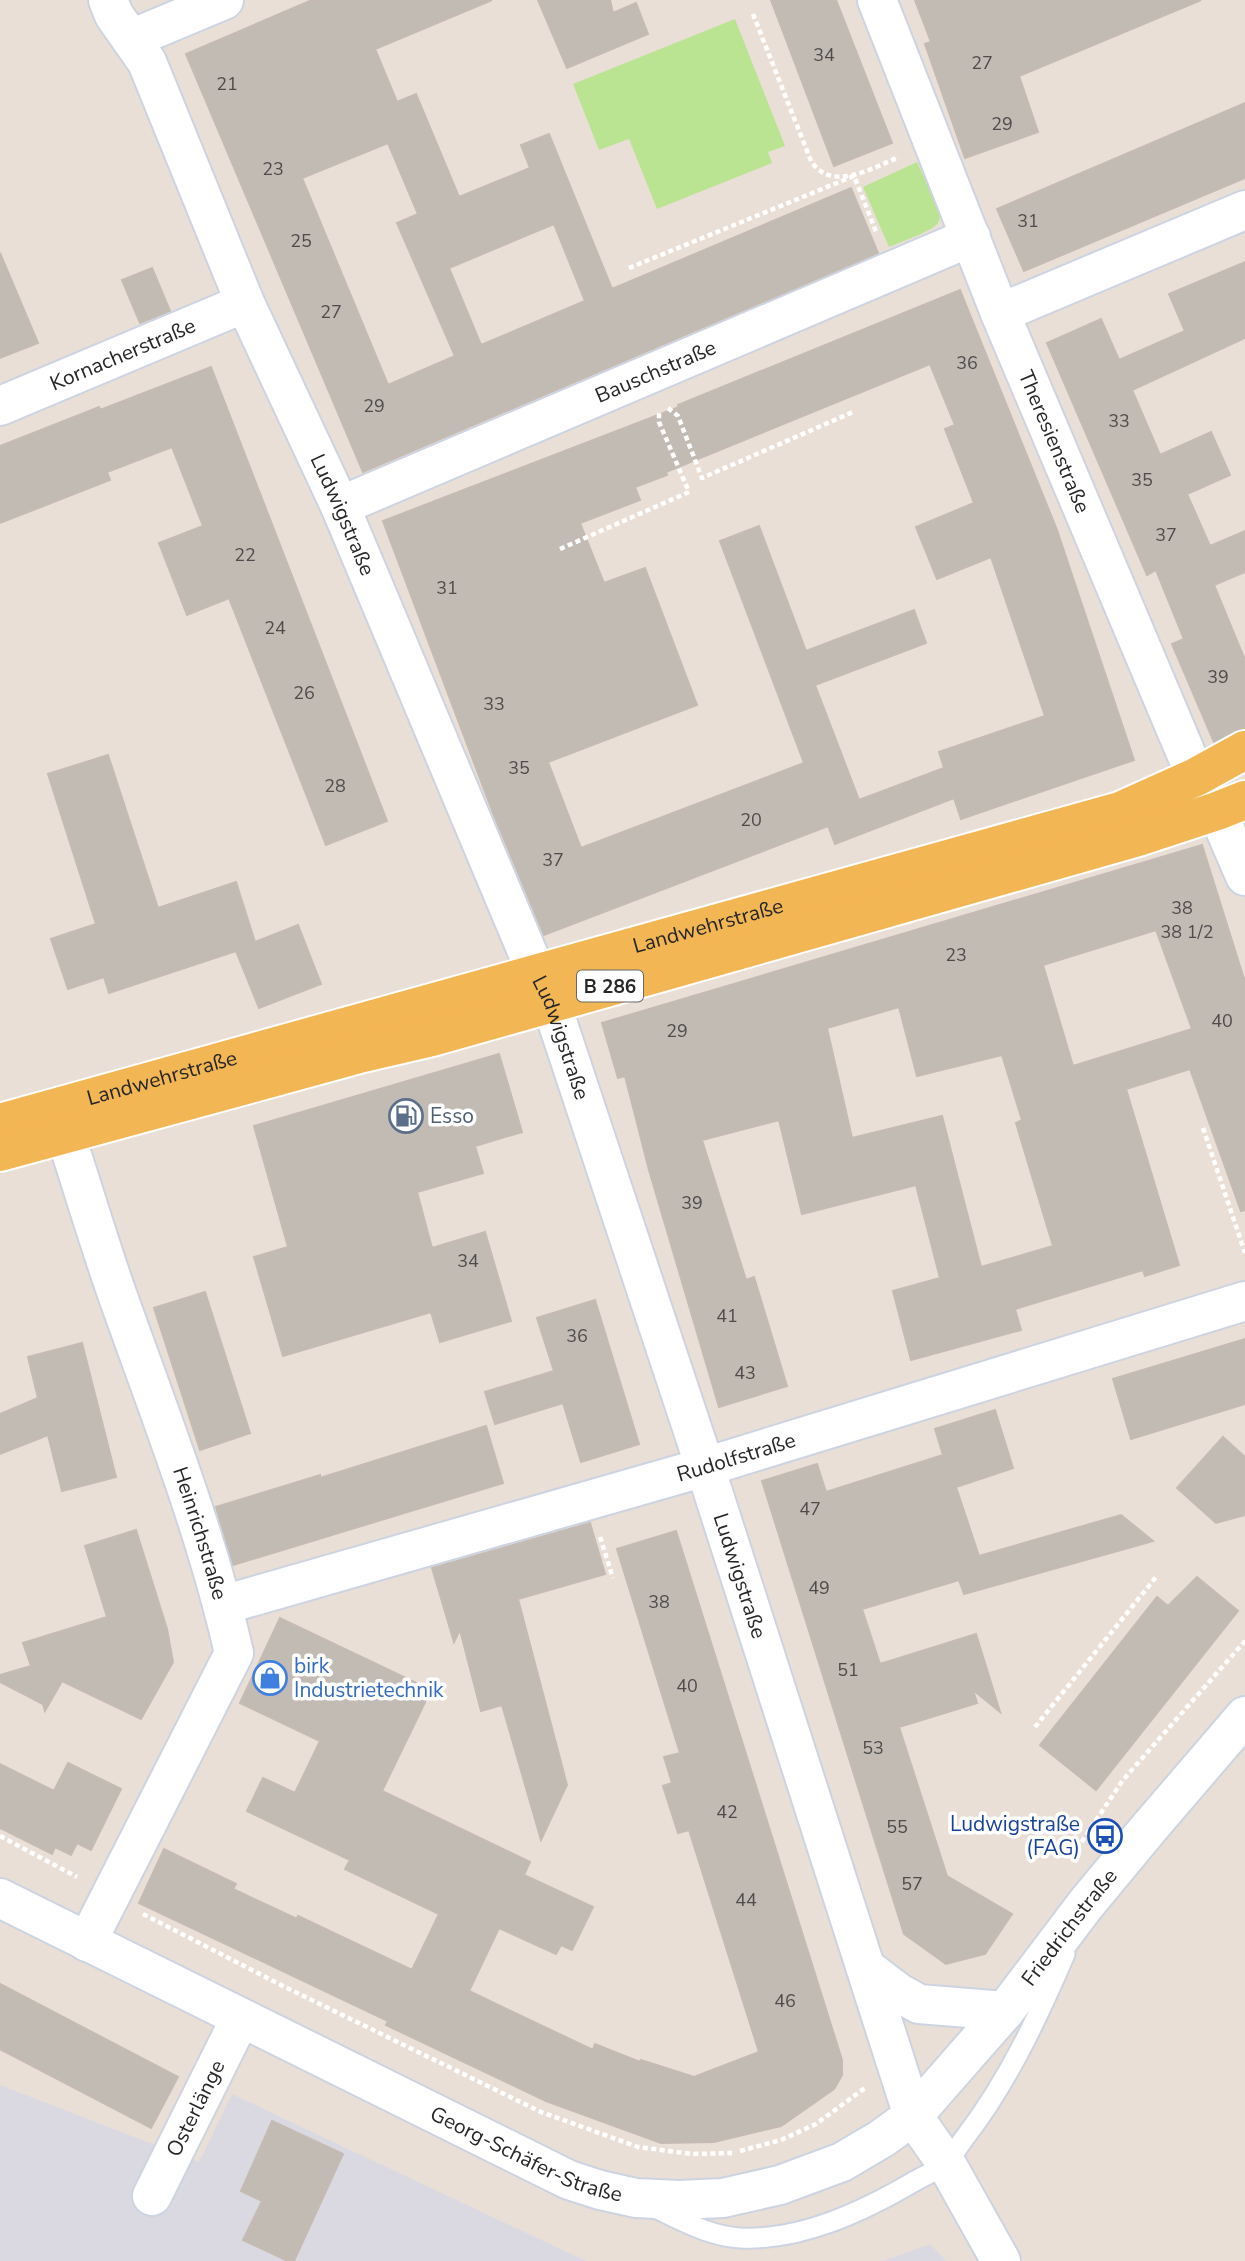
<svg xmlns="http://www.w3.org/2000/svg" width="1245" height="2261" font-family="'Nunito Sans',sans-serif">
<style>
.industrial{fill:#dad9e2}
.green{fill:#bae392}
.building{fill:#c2bbb4;stroke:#c5bbb2;stroke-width:2;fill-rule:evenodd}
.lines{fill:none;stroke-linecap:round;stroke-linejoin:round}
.service-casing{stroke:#cdd4e1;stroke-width:23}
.minor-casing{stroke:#cdd4e1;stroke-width:42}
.primary-casing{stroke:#fff;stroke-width:42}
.path{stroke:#fff;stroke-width:4.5;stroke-dasharray:5 3.5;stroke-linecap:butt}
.service{stroke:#fff;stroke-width:19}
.minor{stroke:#fff;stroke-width:38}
.primary{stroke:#f3b654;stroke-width:38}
.labels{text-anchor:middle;stroke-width:7;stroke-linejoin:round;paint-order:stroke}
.number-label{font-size:18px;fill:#4e4c4a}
.shield{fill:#fff;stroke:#686868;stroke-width:2}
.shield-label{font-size:19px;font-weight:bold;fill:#272727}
.street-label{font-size:21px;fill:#272727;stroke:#fff}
.service-label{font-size:21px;fill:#4e5e75;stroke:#fff;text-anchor:start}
.shop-label{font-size:21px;fill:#366cbe;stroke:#fff;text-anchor:start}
.transit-label{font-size:21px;fill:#164399;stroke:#fff;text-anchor:end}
</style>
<rect width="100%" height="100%" fill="#eadfd7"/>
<path class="industrial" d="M0 2085 199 2162 232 2094 586 2261H0Z
M930 2244 947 2261H883Z"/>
<path class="green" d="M735 19 785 146 768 152 772 163 657 209 629 139 599 150 573 84Z
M917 162 940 211C940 216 940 219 938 223 931 232 900 242 889 247L863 187Z"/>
<path class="building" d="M312 0H492L375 49 397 102 416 94 459 197 530 168 521 145 549 134 612 289 851 188 878 253 363 472 186 54ZM388 143 418 214 397 223 455 356 388 385 302 178ZM554 224 585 301 481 345 449 268Z
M538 0H610L613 13 636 3 648 34 567 68Z
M771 0H836L892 143 834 166Z
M915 0H1201L1019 76 1038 132 965 158 925 44 931 42Z
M1245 103V178L1024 271 997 209Z
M0 253 38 343 0 358Z
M1245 262V338L1132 390 1160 455 1211 432 1230 475 1187 494 1210 546 1245 531V572L1214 585 1245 660V728L1234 731 1214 742 1172 644 1184 639 1156 570 1147 575 1047 343 1101 319 1119 360 1185 331 1169 294Z
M152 268 170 311 140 323 122 280Z
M960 290 1057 530 1134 760 961 819 954 798 835 844 828 826 544 935 493 813 383 521 679 407 678 405ZM930 364 955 425 945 429 974 503 916 527 937 579 991 557 1045 716 939 752 944 768 859 800 815 685 926 643 914 610 806 651 759 526 720 541 804 763 581 848 548 762 697 705 645 568 604 583 580 523 640 500 635 487 667 475 666 472Z
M211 367 387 821 326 845 229 598 187 615 159 543 203 526 172 447 107 472 110 480 0 523V446L99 407 100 410Z
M108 755 158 908 236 882 255 942 298 925 321 984 259 1008 236 951 109 993 104 977 68 989 51 939 96 924 48 774Z
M1202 845 1245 982V1210L1241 1211 1190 1069 1126 1089 1179 1265 1145 1276 1143 1270 1015 1309 1021 1330 911 1360 893 1291 940 1278 916 1185 802 1214 779 1120 702 1140 746 1280 754 1277 787 1386 719 1407 649 1170 625 1076 618 1078 602 1023ZM1156 930 1192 1029 1073 1066 1043 965ZM899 1007 917 1076 1002 1055 1022 1120 1016 1123 1053 1246 981 1267 942 1116 852 1138 827 1028Z
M499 1054 522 1132 475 1146 483 1173 417 1192 432 1248 485 1232 511 1321 440 1342 431 1312 283 1356 254 1257 288 1247 254 1126Z
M205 1292 250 1433 200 1450 154 1308Z
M595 1300 639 1444 581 1462 563 1403 495 1424 485 1392 554 1371 537 1318Z
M1245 1339V1404L1131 1439 1113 1379Z
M82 1343 116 1477 62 1491 48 1435 0 1454V1414L38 1398 28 1357Z
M995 1410 1013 1468 956 1487 979 1556 1121 1515 1153 1541 964 1594 959 1580 862 1609 880 1664 976 1634 1000 1712 973 1690 977 1703 899 1727 947 1876 1012 1914 985 1954 946 1964 904 1934 762 1481 817 1464 826 1492 943 1455 935 1429Z
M486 1426 503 1483 233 1565 216 1507 320 1475V1478Z
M1223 1437 1245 1457V1515L1216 1523 1177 1488Z
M590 1523 605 1574 518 1599 567 1785 541 1840 502 1705 481 1711 460 1630 454 1642 432 1568Z
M136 1530 167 1629 173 1662 141 1719 62 1681 45 1711 43 1704 0 1682V1675L31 1666 23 1643 107 1617 85 1546Z
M676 1531 842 2060V2075L834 2089 781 2126 714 2142 661 2143 546 2101 386 2025 388 2021 139 1903 164 1849 236 1884 233 1889 297 1919 298 1916 412 1970 439 1914 345 1869 350 1860 247 1811 263 1778 295 1793 320 1741 240 1703 280 1618 431 1690 382 1791 530 1862 524 1875 593 1907 572 1950 561 1945 556 1954 499 1928 469 1991 593 2050 595 2044 640 2062 641 2060 694 2077 759 2052 689 1830 678 1833 663 1786 672 1783 664 1757 680 1753 617 1549Z
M1197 1577 1238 1611 1096 1790 1040 1745 1157 1597 1168 1606Z
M68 1763 121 1789 91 1850 77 1843 71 1855 55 1847 52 1854 0 1828V1764L54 1791Z
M0 1984 178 2077 151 2128 0 2049Z
M272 2121 343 2154 294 2261H288L243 2240 262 2201 241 2191Z"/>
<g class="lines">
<g class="service-casing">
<path id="service" d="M655 2208C683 2221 709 2236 740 2238 801 2241 864 2211 915 2181 925 2175 939 2170 947 2162 954 2154 960 2144 966 2136 1008 2081 1038 2017 1065 1954"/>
</g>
<g class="minor-casing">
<g id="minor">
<path id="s1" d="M108 0 114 15 147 62 245 303 340 506 537 975 551 1003 705 1467 913 2116 946 2163 1001 2261"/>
<path id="s2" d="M877 0 1000 313 1196 777 1217 811 1245 876"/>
<path d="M131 39 224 0"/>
<path d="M1000 313 1245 210"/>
<path id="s3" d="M0 406 245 303"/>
<path id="s4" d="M340 506 971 237"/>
<path id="s5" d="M56 1107C79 1173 97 1239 121 1305 162 1420 207 1534 234 1653L87 1942"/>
<path id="s6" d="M223 1605 705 1467 1245 1301"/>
<path id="s7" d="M0 1898 569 2180 600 2190 636 2198 679 2200 723 2198 780 2185 842 2162 881 2139 913 2116 968 2053 1005 2011 1086 1904 1149 1828 1245 1716"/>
<path d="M866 1968 899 1993 919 2004 1005 2011"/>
<path id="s8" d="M152 2196 240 2019"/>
</g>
</g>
<g class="primary-casing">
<g id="primary">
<path id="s9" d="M0 1123 1120 811 1196 777 1245 750"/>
<path d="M0 1152 363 1053 432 1037 659 973 1138 837 1217 811 1245 800"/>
</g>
</g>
<path class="path" d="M753 14 811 161C832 193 872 168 899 157
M629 268 854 176 877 234
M668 408 678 416 702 478 853 412
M560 549 689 492 659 422V412
M1203 1128 1245 1253
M600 1537 613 1578
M1035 1727 1156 1577
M0 1836 77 1877
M1072 1856 1123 1780 1245 1641
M143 1914 285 1987 541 2112 638 2147 692 2154 732 2153
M740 2151 781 2140 816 2124 865 2088"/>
<use href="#service" class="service"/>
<use href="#minor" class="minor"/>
<use href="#primary" class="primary"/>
</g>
<defs>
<g id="fuel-ring" transform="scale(1.75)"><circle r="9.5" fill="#fff" stroke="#5c6f8a" stroke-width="1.5"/><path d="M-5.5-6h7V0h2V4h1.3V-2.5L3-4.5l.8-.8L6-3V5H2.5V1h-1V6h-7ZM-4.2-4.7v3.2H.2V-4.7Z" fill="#5c6f8a"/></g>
<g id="shop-ring" transform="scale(1.75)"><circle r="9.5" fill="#fff" stroke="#3f7fe0" stroke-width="1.5"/><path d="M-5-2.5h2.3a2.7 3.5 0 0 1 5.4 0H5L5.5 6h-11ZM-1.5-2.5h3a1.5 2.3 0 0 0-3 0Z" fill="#3f7fe0"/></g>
<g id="bus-ring" transform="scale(1.75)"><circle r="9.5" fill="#fff" stroke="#1a4fb4" stroke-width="1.5"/><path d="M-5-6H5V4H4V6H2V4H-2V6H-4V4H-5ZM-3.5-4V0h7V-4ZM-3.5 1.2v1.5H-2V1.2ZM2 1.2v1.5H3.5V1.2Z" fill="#1a4fb4"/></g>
</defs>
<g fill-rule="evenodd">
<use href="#fuel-ring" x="406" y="1116"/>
<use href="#shop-ring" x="270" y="1678"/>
<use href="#bus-ring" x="1105" y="1836"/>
</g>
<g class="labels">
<g class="number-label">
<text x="824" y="61">34</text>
<text x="982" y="69">27</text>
<text x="227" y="90">21</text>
<text x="1002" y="130">29</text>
<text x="273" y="175">23</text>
<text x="1028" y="227">31</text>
<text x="301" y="247">25</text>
<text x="331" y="318">27</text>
<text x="967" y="369">36</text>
<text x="374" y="412">29</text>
<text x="1119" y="427">33</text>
<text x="1142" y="486">35</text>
<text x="1166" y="541">37</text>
<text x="245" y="561">22</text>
<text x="447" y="594">31</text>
<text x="275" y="634">24</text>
<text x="1218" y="683">39</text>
<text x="304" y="699">26</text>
<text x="494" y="710">33</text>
<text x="519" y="774">35</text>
<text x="335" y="792">28</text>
<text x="751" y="826">20</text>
<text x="553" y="866">37</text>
<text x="1182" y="914">38</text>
<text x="1187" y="938">38 1/2</text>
<text x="956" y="961">23</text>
<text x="1222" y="1027">40</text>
<text x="677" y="1037">29</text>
<text x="692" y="1209">39</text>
<text x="468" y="1267">34</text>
<text x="727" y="1322">41</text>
<text x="577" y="1342">36</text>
<text x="745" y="1379">43</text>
<text x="810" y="1515">47</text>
<text x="819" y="1594">49</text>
<text x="659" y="1608">38</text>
<text x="848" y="1676">51</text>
<text x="687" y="1692">40</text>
<text x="873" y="1754">53</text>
<text x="727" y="1818">42</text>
<text x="897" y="1833">55</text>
<text x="912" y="1890">57</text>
<text x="746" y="1906">44</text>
<text x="785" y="2007">46</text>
</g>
<rect class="shield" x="577" y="970.5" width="66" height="31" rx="5"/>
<g class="shield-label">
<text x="610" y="993">B 286</text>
</g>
<g class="street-label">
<text dy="7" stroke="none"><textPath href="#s3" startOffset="133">Kornacherstraße</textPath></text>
<text dy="7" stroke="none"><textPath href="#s4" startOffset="343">Bauschstraße</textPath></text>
<text dy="7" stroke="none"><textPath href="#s2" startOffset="476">Theresienstraße</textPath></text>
<text dy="7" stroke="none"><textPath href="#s1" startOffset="567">Ludwigstraße</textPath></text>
<text dy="7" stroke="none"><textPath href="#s9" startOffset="735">Landwehrstraße</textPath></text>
<text dy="7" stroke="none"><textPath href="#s1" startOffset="1134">Ludwigstraße</textPath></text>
<text dy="7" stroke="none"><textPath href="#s9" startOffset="168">Landwehrstraße</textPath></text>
<text dy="7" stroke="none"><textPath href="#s6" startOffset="534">Rudolfstraße</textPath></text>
<text dy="7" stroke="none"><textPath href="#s5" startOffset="450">Heinrichstraße</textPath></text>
<text dy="7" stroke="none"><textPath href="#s1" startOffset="1701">Ludwigstraße</textPath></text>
<text dy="7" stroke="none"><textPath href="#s7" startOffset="1246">Friedrichstraße</textPath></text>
<text dy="7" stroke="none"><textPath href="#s8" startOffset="98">Osterlänge</textPath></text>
<text dy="7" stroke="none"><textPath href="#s7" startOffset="586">Georg-Schäfer-Straße</textPath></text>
</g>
<g class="service-label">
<text x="430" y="1123">Esso</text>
</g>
<g class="shop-label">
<text x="294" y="1673">birk<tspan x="294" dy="24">Industrietechnik</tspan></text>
</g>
<g class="transit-label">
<text x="1080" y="1831">Ludwigstraße<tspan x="1080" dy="24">(FAG)</tspan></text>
</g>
</g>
</svg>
